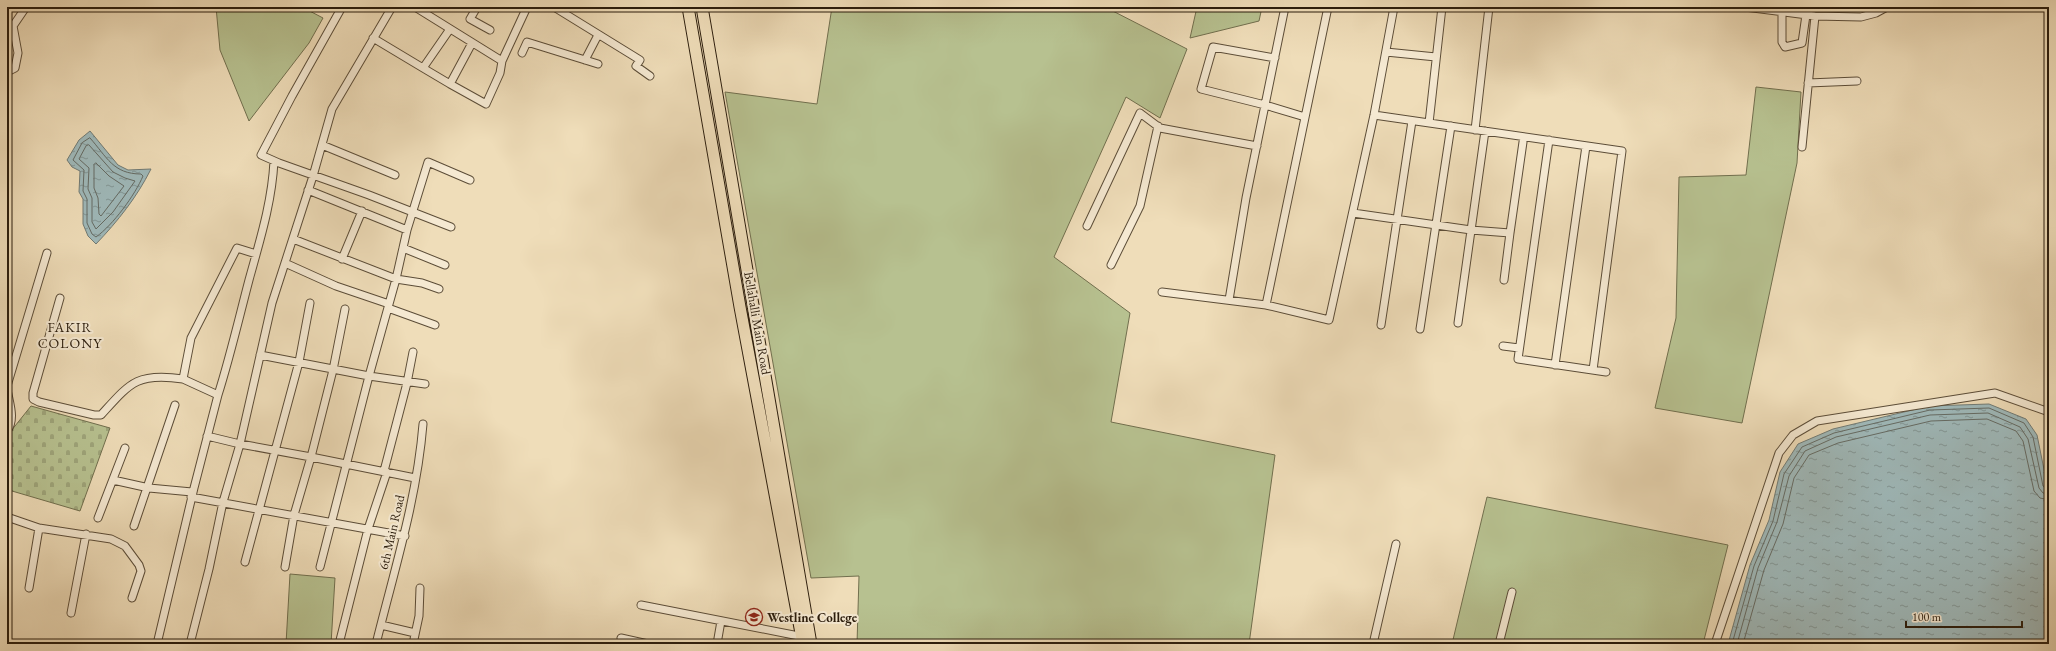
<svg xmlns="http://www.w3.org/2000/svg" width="2056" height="651" font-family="'EB Garamond',serif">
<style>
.green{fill:#b7c190;stroke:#716f4e}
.cemetery{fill:url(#cemetery-stones);stroke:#716f4e}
.water{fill:url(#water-ripples);stroke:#717b75}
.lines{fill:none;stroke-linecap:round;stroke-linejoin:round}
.shore{stroke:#656b64;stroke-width:1}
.street-casing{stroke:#5c4d38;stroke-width:9}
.primary-casing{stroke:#2b1d0d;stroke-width:13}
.street{stroke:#f5e9d2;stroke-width:7}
.primary{stroke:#efddb9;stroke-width:11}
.labels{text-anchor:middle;stroke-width:4;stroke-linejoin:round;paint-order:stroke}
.street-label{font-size:13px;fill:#2b1d0d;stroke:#f5e9d2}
.poi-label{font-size:13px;font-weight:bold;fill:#2b1d0d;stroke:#f5e9d2;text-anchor:start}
.neighbourhood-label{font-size:14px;letter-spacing:1px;fill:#2b1d0d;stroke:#f5e9d2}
</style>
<defs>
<pattern id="cemetery-stones" width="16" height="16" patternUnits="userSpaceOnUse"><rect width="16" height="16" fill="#b7c190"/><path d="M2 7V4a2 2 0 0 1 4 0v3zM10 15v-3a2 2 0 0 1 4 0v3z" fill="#9ea57b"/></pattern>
<pattern id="water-ripples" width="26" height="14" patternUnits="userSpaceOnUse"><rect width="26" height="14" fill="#9fb9ba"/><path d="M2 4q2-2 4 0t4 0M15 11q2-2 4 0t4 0" fill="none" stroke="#829696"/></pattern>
</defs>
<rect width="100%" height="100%" fill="#efddb9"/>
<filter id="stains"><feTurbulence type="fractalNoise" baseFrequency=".005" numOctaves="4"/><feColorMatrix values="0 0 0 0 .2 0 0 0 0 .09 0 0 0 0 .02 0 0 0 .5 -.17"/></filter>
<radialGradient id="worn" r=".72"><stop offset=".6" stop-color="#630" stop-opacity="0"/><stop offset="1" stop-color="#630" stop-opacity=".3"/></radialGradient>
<path class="green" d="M216 7H302L323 18 309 43 249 121 220 50Z
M832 7H1105L1187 49 1160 118 1126 97 1054 257 1130 313 1111 422 1275 455 1249 644H857L859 576 811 578 725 92 817 104Z
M1197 7H1262L1259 21 1190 38Z
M1756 87 1801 92 1797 163 1742 423 1655 408 1676 318 1679 177 1746 175Z
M1487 497 1728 545 1703 644H1452Z
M290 574 335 578 331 644H286Z"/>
<path class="cemetery" d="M31 406 110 428 80 511 12 491 7 486V436Z"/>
<path class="water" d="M90 131 118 165 128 170 151 169C137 197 118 221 96 244L88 236 83 224V199L79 192 80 171 72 167 67 160 79 140Z
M1989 404 2026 419 2037 435 2049 494V644H1728L1750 565 1769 520 1780 472 1798 444 1833 429 1929 406Z"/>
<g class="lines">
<path class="shore" d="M90 138C107 157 113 174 141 174L143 176C135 195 113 225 96 237L92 234 87 223V199L83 191 84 170 73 160 82 143Z
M89 145 113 172 125 178 135 181 113 212 96 229 92 222V198L88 189 89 168 79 159 86 146Z
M96 163 109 176 124 186 101 216 99 214 98 198 94 188V165Z
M1732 644 1754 566 1773 521 1784 474 1802 447 1834 433 1930 410 1989 408 2024 423 2033 437 2043 486 2049 489
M1737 644 1758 568 1777 522 1789 476 1805 451 1836 437 1930 415 1988 413 2020 427 2028 439 2039 488 2043 493 2049 494
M1743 644 1764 570 1783 524 1794 478 1809 455 1838 443 1931 421 1987 419 2016 431 2023 441 2034 491 2040 498 2049 500"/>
<g class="street-casing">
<path id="street" d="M342 7 292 96 261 155 279 163 369 195 451 227
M415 7 502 61 527 7
M477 7 470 19 490 30
M554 7 640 60 636 66 650 76
M1745 7 1815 16 1861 17 1876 13 1887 7
M1782 12V42L1785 47 1802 43 1806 15
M373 38 423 68 450 29
M1386 52 1436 57
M522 53 527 42 598 64
M1275 58 1213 47 1201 89 1265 105 1305 117
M585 60 598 35
M423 68 450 84 472 43
M7 72 15 68 18 53 13 26 26 7
M1808 83 1857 81
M450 84 486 104 500 73 502 61
M1374 115 1622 151 1593 370
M1429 123 1442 7
M1475 130 1489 7
M1549 140 1518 359 1606 372
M322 145 395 175
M1802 147 1815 16
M308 190 407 230 428 162 470 180
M1353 213 1471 230 1510 233 1504 280
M1087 226 1140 113 1160 128 1257 146
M1510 233 1523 142
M293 239 396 279 407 230
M403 248 445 265
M256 254 237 248 191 338 183 379 218 395C230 357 239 318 249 280 260 240 272 202 274 161
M342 259 362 211
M285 263 336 286 389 304 396 279 422 283 439 289
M1111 265 1140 206 1158 126
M1162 292 1266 305 1328 7
M60 298 33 393V399L39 402 94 415H101C130 383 137 372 183 379
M1229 300 1246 198 1285 7
M1266 305 1329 320 1374 115 1394 7
M388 308 435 325
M1458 323 1485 131
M1381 325 1412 121
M1420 329 1451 126
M1503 346 1519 348
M260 355 369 376 389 304
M1555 365 1586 146
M7 386 47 253
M7 389C9 402 16 419 7 431
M207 436 240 444 311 457 333 370 345 309
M384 471 407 383 413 352
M113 480 149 488 192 492
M191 497 405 536
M7 517 39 528 111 539 125 546 139 565 141 571 132 598
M98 518 125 448
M134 526 175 405
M245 562 299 362 310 303
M285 567 294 515 311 457 415 478
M320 567 369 376 425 384
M29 588 39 528
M641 605 804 637
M71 613 86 534
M381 625 415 633
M621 638 648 644
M157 644 194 488 218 395
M190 644 209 569 223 502 240 444 272 303 313 176 332 109 392 7
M339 644 368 529 387 472
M376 644C394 571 417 499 423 424
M413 644 419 616 420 588
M717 644 721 621
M1373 644 1396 544
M1499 644 1512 592
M1715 644 1779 453 1793 435 1817 421 1995 393 2049 412"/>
</g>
<g class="primary-casing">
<path id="primary" d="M688 7 740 307 803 644
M702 7 811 644"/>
</g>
<use href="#street" class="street"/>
<use href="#primary" class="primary"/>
</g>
<defs>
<g id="university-ring" transform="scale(0.9)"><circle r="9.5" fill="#f5e9d2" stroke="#8f2418" stroke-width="1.5"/><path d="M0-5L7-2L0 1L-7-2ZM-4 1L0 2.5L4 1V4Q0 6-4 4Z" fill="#8f2418"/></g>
</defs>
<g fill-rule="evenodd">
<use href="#university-ring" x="754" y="617"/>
</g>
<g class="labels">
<g class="street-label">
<text transform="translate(758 323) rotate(80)" y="5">Bellahalli Main Road</text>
<text transform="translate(391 532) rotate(-77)" y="5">6th Main Road</text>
</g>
<g class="poi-label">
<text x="767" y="622">Westline College</text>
</g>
<g class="neighbourhood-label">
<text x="70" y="332">FAKIR<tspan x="70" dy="16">COLONY</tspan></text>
</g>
</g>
<rect width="2056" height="651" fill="none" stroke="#efddb9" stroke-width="24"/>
<rect x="8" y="8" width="2040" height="635" fill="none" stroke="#2b1d0d" stroke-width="2"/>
<rect x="12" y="12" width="2032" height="627" fill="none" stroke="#2b1d0d"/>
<path d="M1906 621v6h116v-6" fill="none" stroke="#2b1d0d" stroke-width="2"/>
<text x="1912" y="621" font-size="12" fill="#2b1d0d" stroke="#f5e9d2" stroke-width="3" paint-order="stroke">100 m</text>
<rect width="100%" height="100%" filter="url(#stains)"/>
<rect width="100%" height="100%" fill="url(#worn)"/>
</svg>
